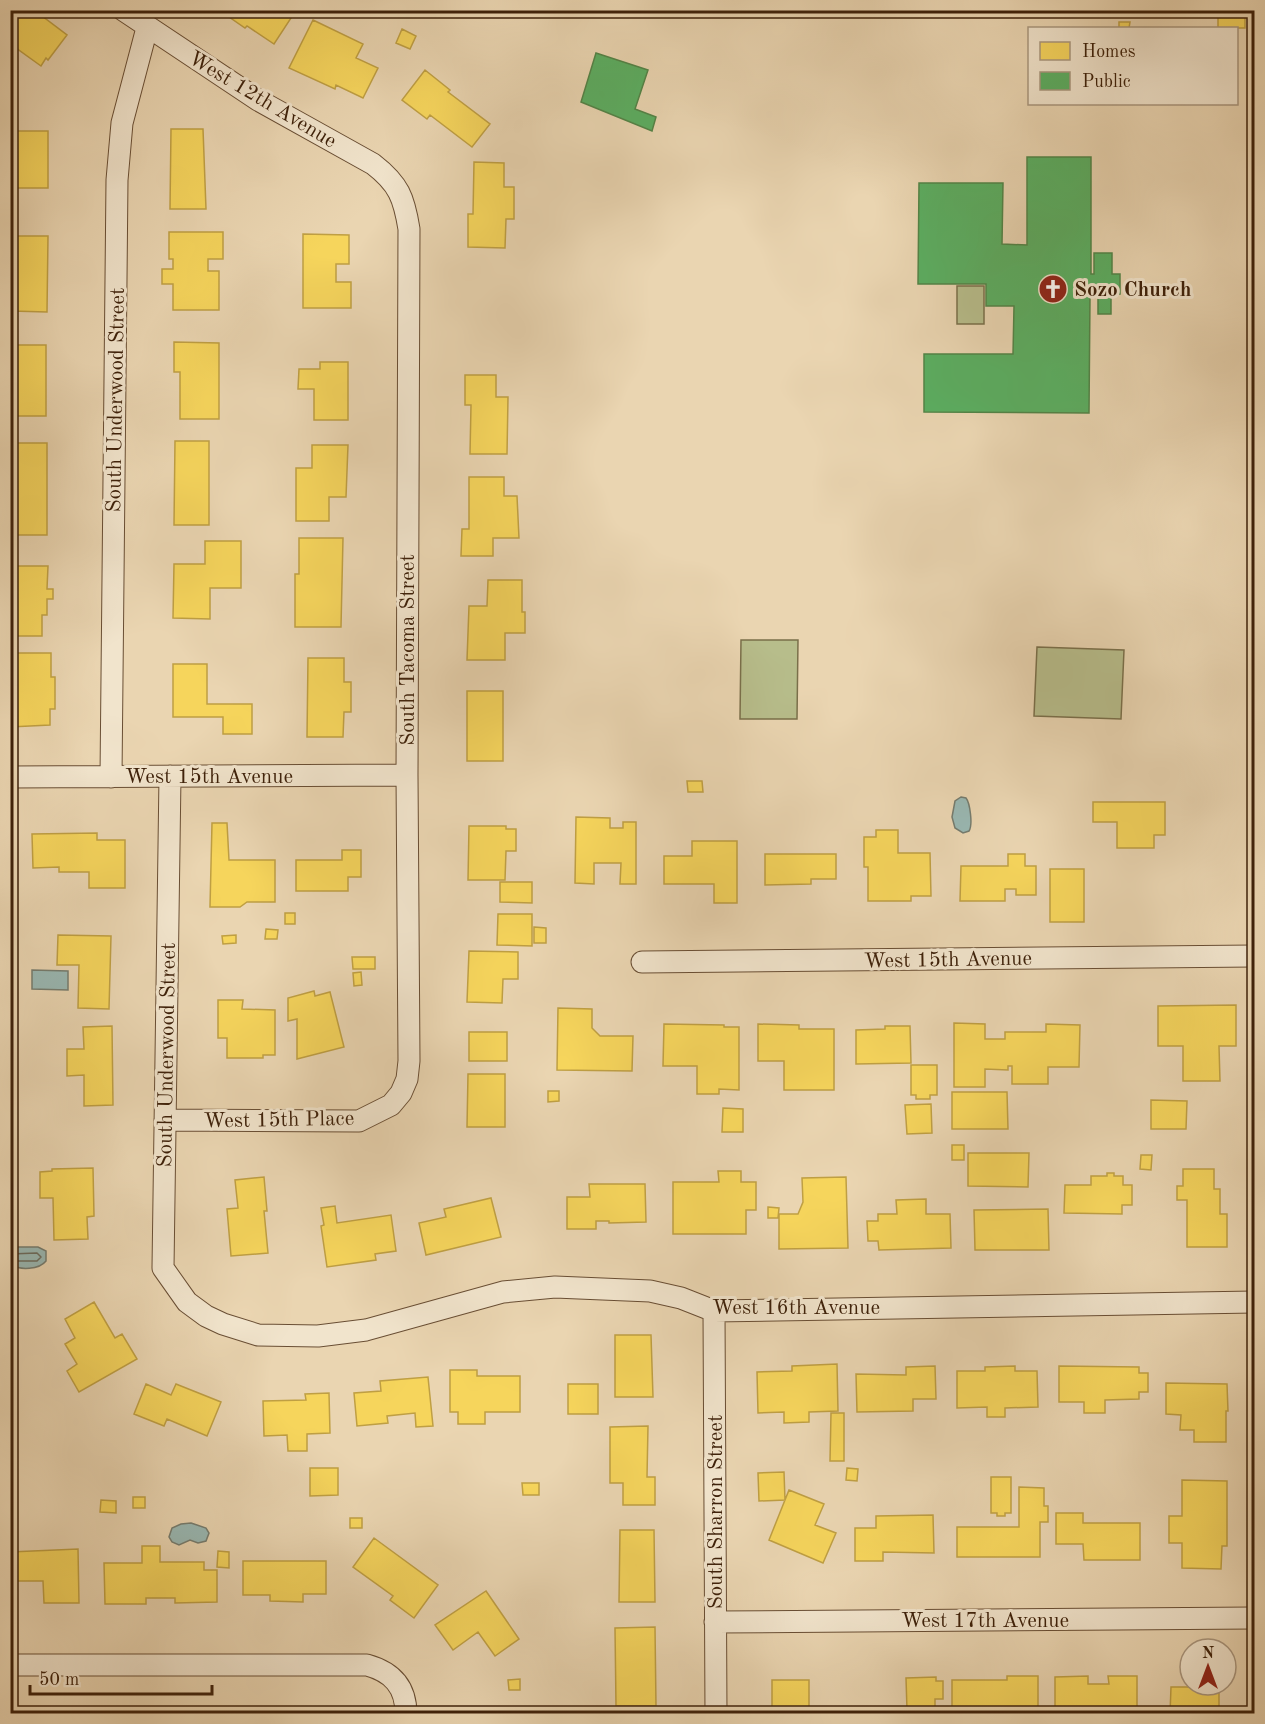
<svg xmlns="http://www.w3.org/2000/svg" width="1265" height="1724" font-family="'Old Standard TT',serif">
<style>
.green{fill:#b7bd8b;stroke:#7a6f4a;stroke-width:1.5}
.water{fill:#99b8b3;stroke:#757c6f;stroke-width:1.5}
.homes{fill:#f6d55c;stroke:#bf9f43;stroke-width:1.5}
.public{fill:#5aae61;stroke:#528447;stroke-width:1.5}
.lines{fill:none;stroke-linecap:round;stroke-linejoin:round}
.shore{stroke:#6c6c5e;stroke-width:1.5}
.minor-casing{stroke:#694e34;stroke-width:23}
.minor{stroke:#f1e4cc;stroke-width:21}
.labels{text-anchor:middle;stroke-width:6;stroke-linejoin:round;paint-order:stroke}
.street-label{font-size:21px;fill:#3e210a;stroke:#f1e4cc}
.poi-label{font-size:21px;font-weight:bold;fill:#3e210a;stroke:#f1e4cc;text-anchor:start}
</style>
<rect width="100%" height="100%" fill="#ead5b1"/>
<filter id="stains"><feTurbulence type="fractalNoise" baseFrequency=".00333" numOctaves="4"/><feColorMatrix values="0 0 0 0 .2 0 0 0 0 .09 0 0 0 0 .02 0 0 0 .5 -.17"/></filter>
<radialGradient id="worn" r=".72"><stop offset=".6" stop-color="#630" stop-opacity="0"/><stop offset="1" stop-color="#630" stop-opacity=".3"/></radialGradient>
<path class="green" d="M957 286H984V324H957Z
M741 640H798L797 719H740Z
M1037 647 1124 650 1121 719 1034 716Z"/>
<path class="water" d="M961 797 966 798C970 803 973 825 969 831L963 833 955 828 952 817 955 801Z
M32 970 68 971V990L32 989Z
M16 1247H38L46 1251V1261C39 1270 20 1270 11 1265V1250Z
M191 1523 206 1528 209 1533 206 1541 198 1543 190 1540 179 1545 172 1542 169 1537 172 1528 181 1524Z"/>
<path class="homes" d="M10 10H34L67 35 48 60 46 58 41 66 12 45 17 39 10 34Z
M219 10H286L293 15 274 44 247 26 245 28Z
M1218 10H1245V28H1218Z
M313 20 363 44 356 58 378 68 363 98 336 85 335 89 289 68Z
M1119 22H1130L1129 28H1119Z
M402 29 416 36 410 49 396 43Z
M425 70 450 90 448 92 490 124 472 147 430 115 427 119 402 100Z
M171 129H203L206 209H170Z
M10 131H48V188H10Z
M474 162 504 163V187H514V219H506L505 248 468 247V214H473Z
M169 232H223V259H208V271H219V310H173V284H162V269H173V259H169Z
M303 234 349 235V264H336V282H351V308H303Z
M12 236H48L47 312 11 311Z
M174 342 219 343V419H180V372H174Z
M13 345H46V416H13V405H10V368H13Z
M320 362H348V420H314V389H298L299 369H320Z
M465 375H496V397H508L507 454H470L471 405H465Z
M175 441H209V525H174Z
M12 443H47V535H12Z
M312 445H348L346 497H329V521H296V468H312Z
M469 477H504V496H517L519 538H493V556H461L462 529H469Z
M299 538H343L341 627H295V574H299Z
M205 541H241V588H210V619L173 618 174 564H205Z
M12 566H48L47 589H53V599H47V615H42V636H10Z
M488 580H522V612H525V633H505V660H467L469 606H487Z
M16 653H51V677H55V709H50V725L10 727V680H16Z
M308 658H344V682H351V712H344L343 737H307Z
M173 664H207V704H252V734H223V717H173Z
M467 691H503V761H467Z
M687 781H702L703 792H688Z
M1093 802H1165V835H1154V848H1117V822H1093Z
M576 817 610 818V828H623V822H636V884H620L621 863H594V884L575 883Z
M212 823H227L229 860H275V902H247L240 907H210Z
M469 826H506V829H516V851H506L505 880H468Z
M876 830H898V853H930L931 896H911V901H868V867H864V837H876Z
M97 833V840H125V888H89V872H59V867L33 868 32 834Z
M692 841H737V903H714V884H664V856H692Z
M342 850H361V877H348V891H296V860H342Z
M765 854H836V879H811V884L765 885Z
M1008 854H1025V866H1036V895H1016V889H1005V901H960L961 866H1008Z
M1050 869H1084V922H1050Z
M500 882H532V903L500 902Z
M285 913H295V924H285Z
M498 914H532V946L497 945Z
M534 927 546 928V943H534Z
M266 929 278 930 277 939H265Z
M58 935 111 936 109 1009 78 1008 79 965H57Z
M236 935V943L223 944 222 936Z
M469 951 518 952V979H503L502 1003 467 1002Z
M352 957H375V969H353Z
M361 972 362 985 354 986 353 973Z
M314 991 315 996 330 992 344 1047 297 1059V1019L288 1021V998Z
M218 1000H243L242 1009 275 1010V1055H263V1058H227V1038H218Z
M1236 1005V1046H1219L1220 1081H1183V1046H1158V1006Z
M558 1008 592 1009V1028L600 1036H633L632 1071 557 1070Z
M954 1023 985 1024V1039H1005V1032H1046V1024L1080 1025 1079 1067H1048V1084H1012V1066H1008V1070L985 1069V1087H954Z
M664 1024 724 1025V1027H739V1090L719 1089V1094H697V1066H663Z
M758 1024 799 1025V1029H834V1090H784V1061H758Z
M112 1026 113 1105 84 1106V1075L67 1076V1049H84L83 1027Z
M885 1026H910L911 1063 856 1064V1030L885 1029Z
M469 1032H507V1061H469Z
M911 1065H937V1095H930V1099H916V1095H911Z
M468 1074H505V1127H467Z
M548 1091H559V1101L548 1102Z
M952 1092H1007L1008 1129H952Z
M1151 1100 1187 1101 1186 1129H1151Z
M931 1104 932 1133 907 1134 905 1105Z
M723 1108 743 1109V1132H722Z
M952 1145H964V1160H952Z
M968 1153H1029L1028 1187 968 1186Z
M1141 1155H1152L1151 1170 1140 1169Z
M93 1168 94 1216 87 1217 88 1239 54 1240 53 1198H40V1172L52 1171V1169Z
M1183 1169H1214V1189H1220V1214H1227V1247H1187V1200H1177V1186H1183Z
M718 1171H741V1182H756V1210H746V1234H673V1182H719Z
M1107 1173H1114V1176H1123V1185H1132V1205H1122V1214L1064 1213 1065 1185H1091V1176H1107Z
M264 1177 267 1211H264L268 1253 231 1256 227 1209 238 1208 235 1180Z
M846 1177 848 1248 779 1249V1214H798L803 1202 802 1178Z
M589 1184H645L646 1222 609 1223V1221H596V1229H567V1197H590Z
M491 1198 501 1237 426 1255 419 1223 446 1217 444 1209Z
M926 1199V1214H950L951 1248 879 1250 878 1241H868L867 1221H878V1214H897L896 1200Z
M335 1206 337 1223 391 1215 396 1251 375 1254 376 1260 327 1267 321 1226 324 1225 321 1208Z
M768 1207 779 1208 778 1218H768Z
M1048 1209 1049 1250H975L974 1210Z
M94 1302 115 1338 122 1334 137 1359 79 1392 67 1371 77 1364 65 1344 75 1338 65 1319Z
M615 1335H651L653 1397H615Z
M837 1364 838 1411 809 1412V1422L784 1423V1412L758 1413 757 1372 792 1371V1366Z
M935 1366 936 1399H913V1411L857 1412 856 1374 906 1375V1367Z
M1015 1366V1371H1037L1038 1407 1005 1408V1417H987V1407L957 1408V1371H985V1367Z
M1059 1366 1139 1367V1373H1148V1392H1139V1399L1105 1400V1413H1084V1402H1059Z
M450 1370H477V1376H520V1412H485V1424H458V1412H450Z
M428 1377 433 1426 416 1427 415 1413 387 1416 388 1423 357 1426 354 1393 381 1391 380 1381Z
M1166 1383 1227 1384 1228 1411H1226V1442H1194V1430H1180L1181 1415 1166 1414Z
M146 1384 171 1395 176 1384 221 1402 207 1436 167 1419 164 1426 134 1414Z
M568 1384H598V1414H568Z
M329 1393 330 1433 307 1434V1451H288L287 1435 264 1436 263 1401 306 1400 305 1394Z
M831 1413H844V1461H830Z
M648 1426 647 1477H655V1505H623V1483H610V1427Z
M310 1468H338V1495L310 1496Z
M847 1468 858 1469 857 1481 846 1480Z
M784 1472 785 1500 759 1501 758 1473Z
M991 1477H1011V1513H1005V1516H997V1513H991Z
M1182 1480 1227 1481V1546H1222L1221 1569 1182 1568V1543H1169V1516H1182Z
M522 1483H539V1495H523Z
M1019 1487 1044 1488V1506H1048V1522H1040V1557H957V1527H1019Z
M789 1490 824 1504 815 1525 836 1533 823 1563 769 1540Z
M133 1497H145V1508H133Z
M101 1500 116 1501V1513L100 1512Z
M1056 1513H1083V1523H1140V1560H1084L1083 1544H1056Z
M933 1515 934 1553 883 1552V1561H855V1528H876V1516Z
M350 1518H362V1528H350Z
M620 1530H654L655 1602H619Z
M374 1538 438 1585 414 1618 390 1600 393 1596 353 1567Z
M142 1546H160V1562H204V1570H217V1602L175 1603V1598H146V1604H105L104 1563H142Z
M78 1549 79 1603H44L43 1581H10V1552Z
M218 1551 229 1552V1568L217 1567Z
M243 1561H326V1594H303V1602L270 1601V1595H243Z
M486 1591 519 1639 495 1656 478 1632 453 1650 435 1625Z
M655 1627 656 1706H616L615 1628Z
M1007 1676H1038V1714H952V1680H1007Z
M1088 1676V1684H1109L1108 1676H1137V1714H1055V1677Z
M936 1677V1681H943V1699H935V1714H853L907 1710 906 1678Z
M520 1679V1690H509L508 1680Z
M772 1680H809V1714H772Z
M1197 1685 1219 1687V1714H1170L1171 1687H1197Z
M475 1710H512V1714H475Z"/>
<path class="public" d="M596 53 648 70 635 109 656 117 652 131 581 102Z
M1027 157H1091V274H1094V253H1112V274H1120V294H1111V314H1098V296H1090L1089 413 924 412V354H1013L1014 306H986V284H918L919 183H1003L1002 244 1027 245Z"/>
<g class="lines">
<path class="shore" d="M10 1254 37 1253 41 1257 37 1261H10"/>
<g class="minor-casing">
<path id="minor" d="M123 10 258 100 373 164C399 184 404 198 409 229L407 775 409 1061 407 1079 401 1093 391 1105 359 1121 165 1120
M170 776 163 1268 187 1302 206 1316 223 1324 258 1335 318 1336 366 1330 503 1292 555 1287 650 1291 681 1298 714 1311 1254 1302
M10 777 407 775
M111 777 117 180 122 123 147 28
M642 962 1254 956
M714 1311 716 1714
M715 1622 1254 1618
M10 1665H367C392 1672 406 1686 406 1714"/>
</g>
<use href="#minor" class="minor"/>
</g>
<defs>
<g id="church-disc" transform="scale(1.5)"><circle r="9.5" fill="#8f2418" stroke="#f1e4cc"/><path d="M-1.2-6h2.4v3.5h3.3v2.4h-3.3V6h-2.4V-.1h-3.3v-2.4h3.3Z" fill="#fff"/></g>
</defs>
<g fill-rule="evenodd">
<use href="#church-disc" x="1053" y="289"/>
</g>
<g class="labels">
<g class="street-label">
<text transform="translate(263 99) rotate(31)" y="7">West 12th Avenue</text>
<text transform="translate(115 400) rotate(-89)" y="7">South Underwood Street</text>
<text transform="translate(407 650) rotate(-90)" y="7">South Tacoma Street</text>
<text x="209" y="783">West 15th Avenue</text>
<text transform="translate(948 959) rotate(-1)" y="7">West 15th Avenue</text>
<text transform="translate(166 1055) rotate(-89)" y="7">South Underwood Street</text>
<text transform="translate(279 1119) rotate(-1)" y="7">West 15th Place</text>
<text x="796" y="1314">West 16th Avenue</text>
<text transform="translate(715 1512) rotate(-90)" y="7">South Sharron Street</text>
<text x="985" y="1627">West 17th Avenue</text>
</g>
<g class="poi-label">
<text x="1074" y="296">Sozo Church</text>
</g>
</g>
<rect width="1265" height="1724" fill="none" stroke="#ead5b1" stroke-width="36"/>
<rect x="12" y="12" width="1241" height="1700" fill="none" stroke="#3e210a" stroke-width="3"/>
<rect x="18" y="18" width="1229" height="1688" fill="none" stroke="#3e210a" stroke-width="1.5"/>
<rect x="1028" y="27" width="210" height="78" fill="#f1e4cc" stroke="#a9967e" stroke-width="1.5"/>
<rect x="1040" y="42" width="30" height="18" fill="#f6d55c" stroke="#a9967e" stroke-width="1.5"/>
<text x="1082" y="57" font-size="18" fill="#3e210a">Homes</text>
<rect x="1040" y="72" width="30" height="18" fill="#5aae61" stroke="#a9967e" stroke-width="1.5"/>
<text x="1082" y="87" font-size="18" fill="#3e210a">Public</text>
<g transform="translate(1208 1667)"><circle r="28" fill="#f1e4cc" stroke="#a9967e" stroke-width="1.5"/>
<path d="M0-4.5L10 22L0 15L-10 22Z" fill="#8f2418"/>
<text y="-9" font-size="16" font-weight="bold" text-anchor="middle" fill="#3e210a">N</text>
</g>
<path d="M30 1685v9h182v-9" fill="none" stroke="#3e210a" stroke-width="3"/>
<text x="39" y="1685" font-size="18" fill="#3e210a" stroke="#f1e4cc" stroke-width="4.5" paint-order="stroke">50 m</text>
<rect width="100%" height="100%" filter="url(#stains)"/>
<rect width="100%" height="100%" fill="url(#worn)"/>
</svg>
